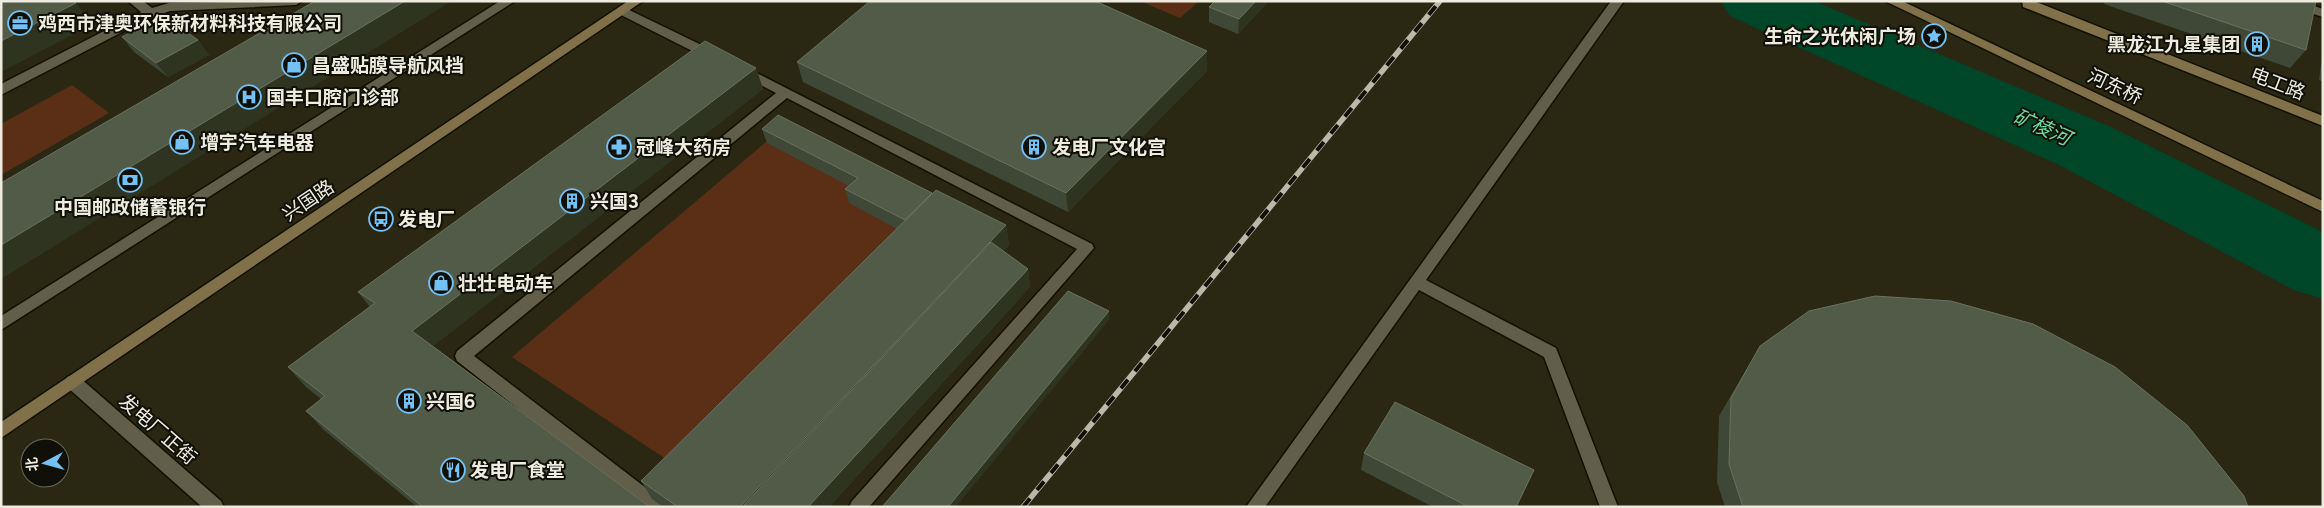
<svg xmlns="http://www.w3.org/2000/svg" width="2324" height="508" font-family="Figtree,'Noto Sans SC',sans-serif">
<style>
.green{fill:#5b2f15}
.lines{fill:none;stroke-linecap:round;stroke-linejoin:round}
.river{fill:#004628;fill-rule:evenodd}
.lane-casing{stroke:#131001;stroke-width:3}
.secondary-casing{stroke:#131001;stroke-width:3}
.lane{fill:#615f49;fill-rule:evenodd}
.secondary{fill:#81714a;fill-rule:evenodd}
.rail-casing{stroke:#bbb9aa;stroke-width:5.5}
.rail{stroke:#111008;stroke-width:4;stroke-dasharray:11;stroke-linecap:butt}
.wall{fill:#3f4836}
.shaded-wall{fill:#2f3420}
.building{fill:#525a48;stroke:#6a7160}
.labels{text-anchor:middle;stroke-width:4;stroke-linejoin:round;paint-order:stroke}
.poi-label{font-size:19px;font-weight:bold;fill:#edecdf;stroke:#111008;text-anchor:start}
.street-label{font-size:19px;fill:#edecdf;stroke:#111008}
.water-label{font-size:20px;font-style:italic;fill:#6ddca1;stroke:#111008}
</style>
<rect width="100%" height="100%" fill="#2a2813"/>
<path class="green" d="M1140 1H1199L1180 18Z
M72 85 109 113 1 175V124Z
M772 137 918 213 666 459 512 357Z"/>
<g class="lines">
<path class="river" d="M1721 1H1814L2111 127 2323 232V299L2294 290 2059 165 1730 16Z"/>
<g class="lane-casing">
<path id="lane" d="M128 1H143L152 8 169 3 302 1 296 5 170 11 147 19 1 95V84L141 12Z
M500 1H515L1 330V316Z
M1611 1H1624L1426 280 1556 348 1618 507H1600L1544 357 1419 290 1265 507H1246Z
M2280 1H2300L2323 9V17L2282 4Z
M623 7 718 53 720 56 718 59H708L619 14 617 11Z
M743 66 1092 244 1094 248 869 507H849L852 501 1077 249 787 98 474 356 663 501 666 507H643L457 361 455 356 457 351 776 93 738 73 736 70 738 67Z
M73 375 79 377 221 501 224 507H202L67 387 65 382 67 377Z"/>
</g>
<g class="secondary-casing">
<path id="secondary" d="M628 1H643L1 438V422Z
M1885 1H1902L2323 201V212Z
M2022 1H2034L2323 116V126L2023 7Z"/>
</g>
<use href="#lane" class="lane"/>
<use href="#secondary" class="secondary"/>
<g class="rail-casing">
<path id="rail" d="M1023 507 1440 1"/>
</g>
<use href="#rail" class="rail"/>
</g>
<path class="wall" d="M1215 1H1269L1238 34 1209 22V7Z
M2105 1H2316L2306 50 2290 68 2104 4Z
M122 37 198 40 209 55 168 77 134 52Z
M2323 50V82L2319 80Z
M1207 51V71L1068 212 803 82 797 62Z
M756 68 763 89 433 346 650 507H417L324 430 306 411 321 399 306 387 288 367 370 307 358 292Z
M762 129 932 193 1006 225 1009 245 1003 251 1028 269 1030 287 829 507H663L652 499 641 481 897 229 849 203 845 189 849 186 767 143Z
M1760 346 2248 507H1725L1717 482 1719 416Z
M1364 453 1534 470 1517 507H1433L1361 470Z"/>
<path class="shaded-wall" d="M405 1H452L1 279V245Z
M1256 1H1269L1238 34 1239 19Z
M76 3 93 24 1 72V41Z
M198 40 209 55 168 77 156 63Z
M1207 51V71L1068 212 1066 193Z
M756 68 763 89 427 351 412 331Z
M1006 225 1009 245 765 507H740Z
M1028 269 1030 287 829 507H808Z
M1109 311V320L956 507H948Z
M1534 470 1517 507H1516Z"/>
<path class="building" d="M1 1H74L76 3 1 41Z
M315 1H405L1 245V183Z
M870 1H1095L1207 51 1066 193 797 62Z
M1215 1H1256L1239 19 1209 7Z
M2162 1H2316L2306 50Z
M163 15 198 40 156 63 122 37Z
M705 41 756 68 412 331 650 507H423L306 411 325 396 288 367 375 303 358 292Z
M778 115 932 193 905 220 845 189 858 178 762 129Z
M936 190 1006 225 740 507H678L641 481Z
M991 242 1028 269 808 507H742Z
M1068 291 1109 311 948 507H882Z
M1875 296 1951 301 2033 324 2115 367 2187 425 2244 496 2248 507H1743L1729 464 1731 398 1760 346 1809 311Z
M1395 402 1534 470 1516 507H1469L1364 453Z"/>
<defs>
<g id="office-ring" transform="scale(1.25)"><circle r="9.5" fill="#111008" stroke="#73c1f5" stroke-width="1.5"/><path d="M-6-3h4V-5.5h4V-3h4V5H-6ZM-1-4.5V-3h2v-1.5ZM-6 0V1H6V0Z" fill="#73c1f5"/></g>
<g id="sight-ring" transform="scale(1.25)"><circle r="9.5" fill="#111008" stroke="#73c1f5" stroke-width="1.5"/><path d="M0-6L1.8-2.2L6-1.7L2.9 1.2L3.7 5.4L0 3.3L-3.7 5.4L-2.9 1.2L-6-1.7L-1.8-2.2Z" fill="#73c1f5"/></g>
<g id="building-ring" transform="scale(1.25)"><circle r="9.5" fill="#111008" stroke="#73c1f5" stroke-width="1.5"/><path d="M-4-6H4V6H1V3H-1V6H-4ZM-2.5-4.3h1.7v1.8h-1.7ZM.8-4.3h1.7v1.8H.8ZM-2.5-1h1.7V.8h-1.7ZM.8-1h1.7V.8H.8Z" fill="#73c1f5"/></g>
<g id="shop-ring" transform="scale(1.25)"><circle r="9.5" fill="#111008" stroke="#73c1f5" stroke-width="1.5"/><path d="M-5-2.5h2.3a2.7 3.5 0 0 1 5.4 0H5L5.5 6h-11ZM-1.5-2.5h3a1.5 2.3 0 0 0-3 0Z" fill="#73c1f5"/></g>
<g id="hospital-ring" transform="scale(1.25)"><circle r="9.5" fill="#111008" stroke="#73c1f5" stroke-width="1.5"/><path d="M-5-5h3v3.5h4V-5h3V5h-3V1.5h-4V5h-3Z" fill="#73c1f5"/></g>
<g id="pharmacy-ring" transform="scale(1.25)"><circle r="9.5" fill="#111008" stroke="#73c1f5" stroke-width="1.5"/><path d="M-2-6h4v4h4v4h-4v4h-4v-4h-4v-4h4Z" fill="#73c1f5"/></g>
<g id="bank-ring" transform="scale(1.25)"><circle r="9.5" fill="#111008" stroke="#73c1f5" stroke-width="1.5"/><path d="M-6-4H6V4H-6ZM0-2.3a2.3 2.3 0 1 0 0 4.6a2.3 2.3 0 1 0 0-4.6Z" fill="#73c1f5"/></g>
<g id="bus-ring" transform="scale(1.25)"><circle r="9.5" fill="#111008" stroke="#73c1f5" stroke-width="1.5"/><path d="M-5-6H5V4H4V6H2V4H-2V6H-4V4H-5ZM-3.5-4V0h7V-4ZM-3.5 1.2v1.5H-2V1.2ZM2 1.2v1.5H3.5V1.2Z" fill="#73c1f5"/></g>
<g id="restaurant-ring" transform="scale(1.25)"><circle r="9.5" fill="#111008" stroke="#73c1f5" stroke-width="1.5"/><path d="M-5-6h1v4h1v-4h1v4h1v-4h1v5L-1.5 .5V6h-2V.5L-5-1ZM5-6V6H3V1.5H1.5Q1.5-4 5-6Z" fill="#73c1f5"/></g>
</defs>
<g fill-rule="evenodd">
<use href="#office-ring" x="20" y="23"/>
<use href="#sight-ring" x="1934" y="36"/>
<use href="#building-ring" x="2257" y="44"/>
<use href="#shop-ring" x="294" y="65"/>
<use href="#hospital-ring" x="249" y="97"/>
<use href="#shop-ring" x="182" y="142"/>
<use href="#pharmacy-ring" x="619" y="147"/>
<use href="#building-ring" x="1034" y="147"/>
<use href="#bank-ring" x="130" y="180"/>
<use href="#building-ring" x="572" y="201"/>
<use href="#bus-ring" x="381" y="219"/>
<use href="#shop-ring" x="441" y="283"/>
<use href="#building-ring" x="409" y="401"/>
<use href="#restaurant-ring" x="453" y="470"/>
</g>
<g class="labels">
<g class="poi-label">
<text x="38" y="30">鸡西市津奥环保新材料科技有限公司</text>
<text x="1916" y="43" text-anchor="end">生命之光休闲广场</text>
<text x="2240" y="51" text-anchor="end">黑龙江九星集团</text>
<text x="312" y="72">昌盛贴膜导航风挡</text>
<text x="266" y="104">国丰口腔门诊部</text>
<text x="200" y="149">增宇汽车电器</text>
<text x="636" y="154">冠峰大药房</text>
<text x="1052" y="154">发电厂文化宫</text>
<text x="590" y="208">兴国3</text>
<text x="130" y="214" text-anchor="middle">中国邮政储蓄银行</text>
<text x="398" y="226">发电厂</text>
<text x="458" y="290">壮壮电动车</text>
<text x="426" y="408">兴国6</text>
<text x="470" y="477">发电厂食堂</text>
</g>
<g class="street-label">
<text transform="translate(2278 83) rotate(21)" y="7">电工路</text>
<text transform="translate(2115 86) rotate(25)" y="7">河东桥</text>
<text transform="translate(308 200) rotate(-34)" y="7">兴国路</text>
<text transform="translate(158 429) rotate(41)" y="7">发电厂正街</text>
</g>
<g class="water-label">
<text transform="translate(2042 127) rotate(24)" y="7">矿棱河</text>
</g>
</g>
<rect width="2324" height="508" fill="none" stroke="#edecdf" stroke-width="5"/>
<g transform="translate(45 463) rotate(264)"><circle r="24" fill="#111008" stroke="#69685e"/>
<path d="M0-4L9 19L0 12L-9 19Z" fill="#73c1f5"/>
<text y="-8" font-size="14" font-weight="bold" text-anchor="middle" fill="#edecdf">北</text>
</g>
</svg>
